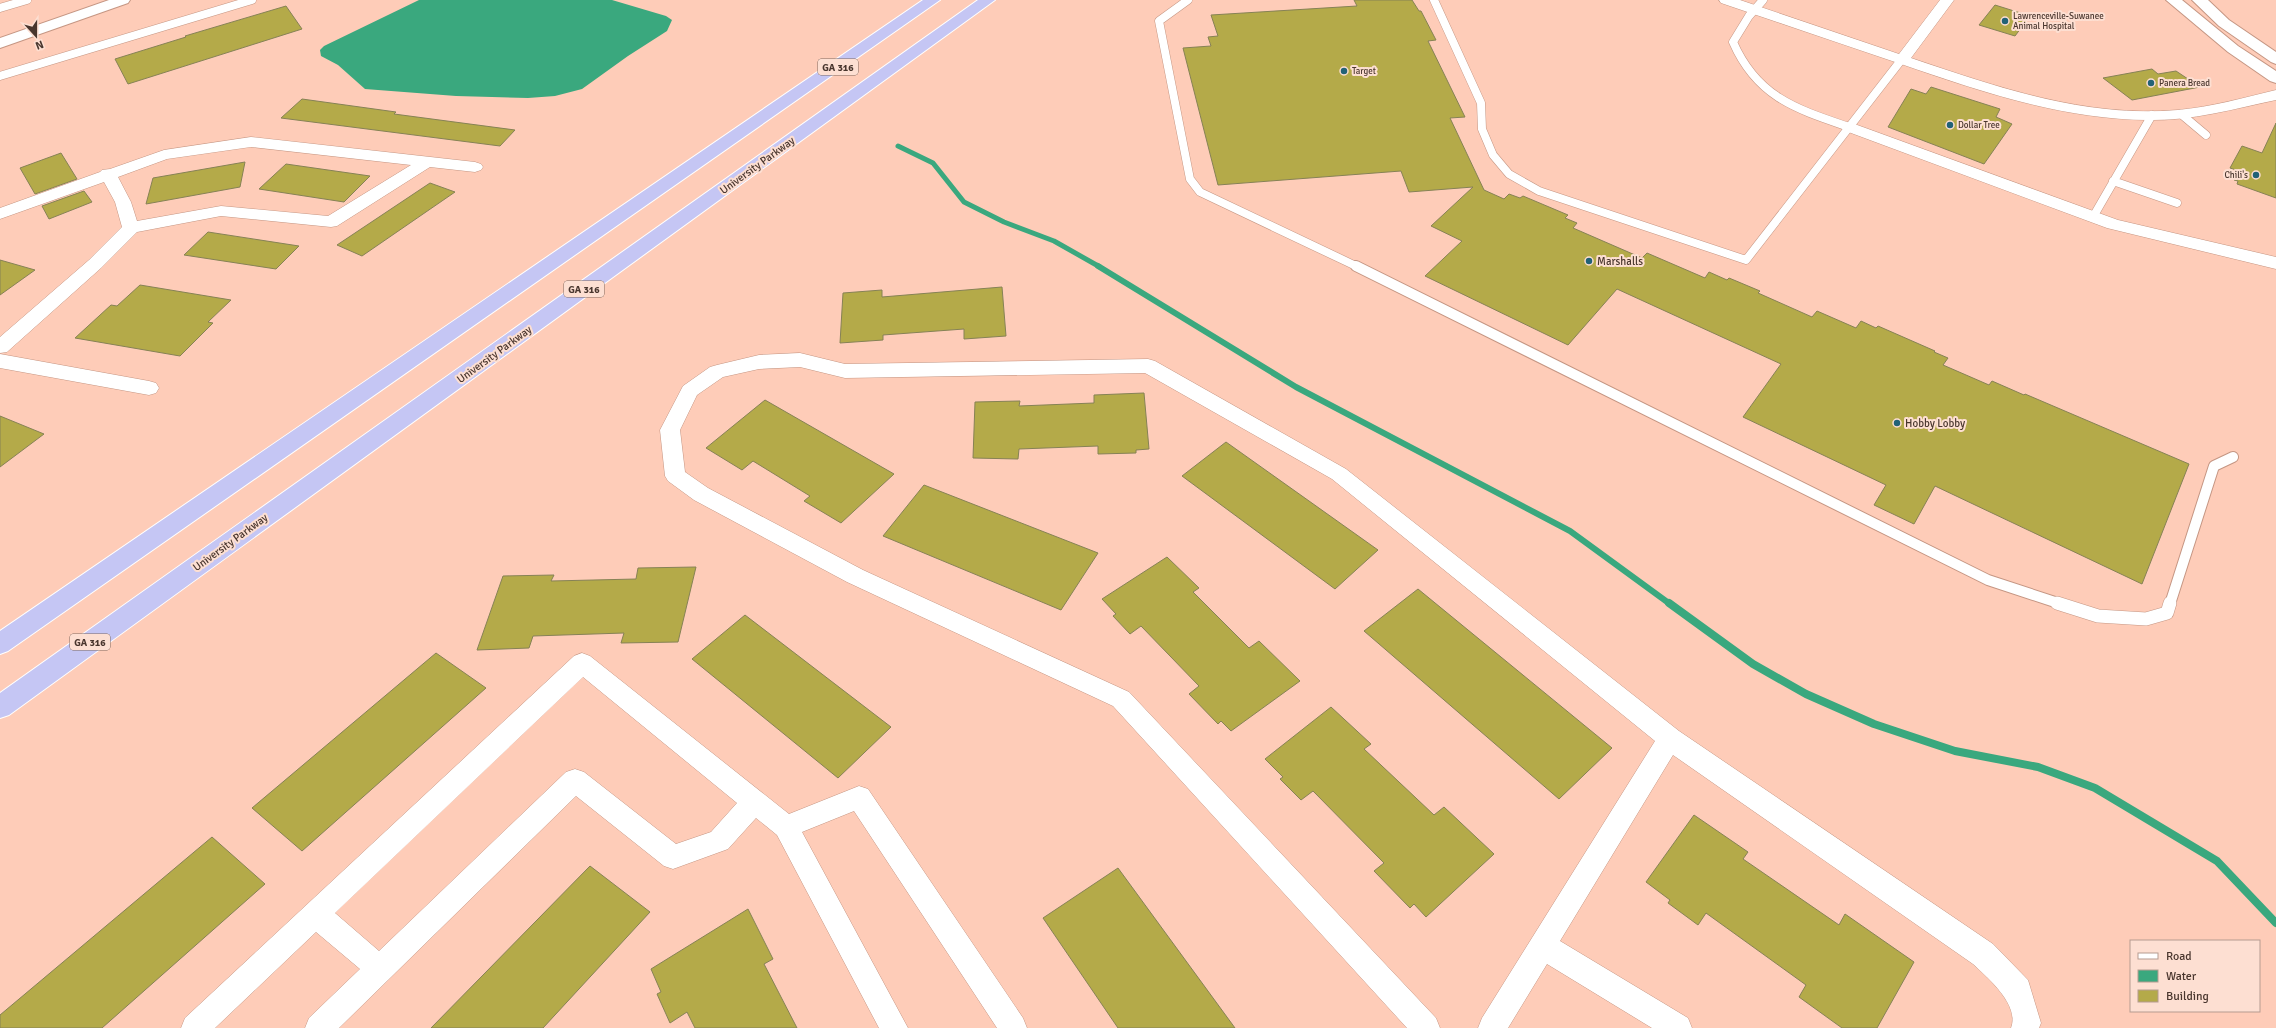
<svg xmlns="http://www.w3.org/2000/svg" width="2276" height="1028" font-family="Signika,sans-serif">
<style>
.water{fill:#3aa87e}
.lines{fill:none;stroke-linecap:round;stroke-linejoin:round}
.stream-far2{stroke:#3aa87e;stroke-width:5}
.stream-far1{stroke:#3aa87e;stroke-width:6}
.stream{stroke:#3aa87e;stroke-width:8}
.building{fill:#b4aa49;stroke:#868255}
.service-far2-casing{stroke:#c59683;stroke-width:9}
.service-far1-casing{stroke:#c59683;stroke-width:12}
.service-casing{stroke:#c59683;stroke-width:14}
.minor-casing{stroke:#c59683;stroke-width:1}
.tertiary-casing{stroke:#c59683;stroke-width:2}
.secondary-casing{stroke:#c59683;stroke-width:2}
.motorway-casing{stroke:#fff;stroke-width:2}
.service-far2{stroke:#fff;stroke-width:8}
.service-far1{stroke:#fff;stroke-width:10}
.service{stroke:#fff;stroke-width:13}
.minor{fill:#fff;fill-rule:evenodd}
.tertiary{fill:#fff;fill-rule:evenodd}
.secondary{fill:#fff;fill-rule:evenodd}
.motorway{fill:#c5c6f4;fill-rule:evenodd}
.poi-dot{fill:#226277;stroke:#fddfd2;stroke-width:1.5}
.labels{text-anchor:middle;stroke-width:4;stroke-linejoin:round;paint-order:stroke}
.far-poi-label{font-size:9px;fill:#49362e;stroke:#fddfd2;text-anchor:start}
.shield{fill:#fddfd2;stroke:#7f695f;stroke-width:1}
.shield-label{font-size:10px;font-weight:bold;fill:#49362e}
.street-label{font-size:11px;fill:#49362e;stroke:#fddfd2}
.poi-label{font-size:11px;fill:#49362e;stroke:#fddfd2;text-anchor:start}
</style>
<rect width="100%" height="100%" fill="#feccb8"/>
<path class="water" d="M419 0H612L666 16 672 20 667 31 628 56 582 89 555 96 528 98 456 96 365 89 338 65 321 56 320 50 324 46Z"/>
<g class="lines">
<path class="stream-far2" d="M898 146 933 163 964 202 1004 222 1054 241 1100 267"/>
<path class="stream-far1" d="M1098 266 1296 387 1570 531 1670 604"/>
<path class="stream" d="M1669 603 1753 664 1806 694 1874 724 1955 751 2038 767 2095 788 2217 861 2276 923"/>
</g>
<path class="building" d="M1354 0H1412L1419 11H1421L1436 40 1428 41 1465 117 1450 118 1484 190 1504 199 1509 194 1520 198 1523 196 1568 215 1565 218 1577 223 1573 228 1642 258 1647 253 1705 278 1709 272 1727 280 1729 278 1760 291 1758 293 1812 317 1817 311 1856 328 1861 321 1876 328 1878 326 1935 351 1934 352 1948 358 1943 365 1989 385 1992 381 2024 395 2025 394 2189 464 2142 584 1935 486 1914 524 1874 505 1886 485 1743 417 1781 364 1617 289 1568 345 1425 276 1462 241 1431 226 1473 187 1409 192 1401 171 1218 185 1183 48 1211 46 1208 37 1218 36 1211 15 1357 6Z
M1995 5 2030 16 2015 36 1979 25Z
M286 6 302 29 128 84 115 59 186 37 185 36Z
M2152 69 2158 74 2176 71 2200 87 2132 100 2103 78Z
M1931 87 2000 109 1996 117 2012 124 1984 164 1888 127 1911 89 1926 94Z
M302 99 396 112 394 114 515 130 500 146 281 118Z
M2276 123V198L2237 184 2238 181 2234 180 2239 171 2230 168 2242 146 2262 153Z
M61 153 77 179 35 194 20 168Z
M245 162 240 187 146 204 153 178Z
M286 164 370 176 344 202 259 189Z
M430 183 455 192 362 256 337 245Z
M84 191 92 202 49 219 42 206Z
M208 232 299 246 276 269 184 255Z
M0 260 35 270 0 295Z
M140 285 231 300 208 322 213 323 180 356 75 338 111 305 117 306Z
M1002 287 1006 336 964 339V329L883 335V340L840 343 843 293 882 290V297Z
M1144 393 1149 449 1136 450V453L1098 454V446L1019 449 1018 459 973 458 975 402 1020 401 1019 406 1094 403V395Z
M765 400 894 474 841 523 804 501 810 496 753 461 742 470 706 448Z
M0 416 44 434 0 467Z
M1226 442 1378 550 1335 589 1182 476Z
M924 485 1098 553 1061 610 883 536Z
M1167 557 1199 588 1193 592 1249 648 1259 641 1300 681 1231 731 1221 721 1218 724 1189 694 1199 686 1141 626 1130 634 1113 616 1116 614 1102 599Z
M696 567 678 642 621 643 624 633 533 636 529 648 477 650 503 576 554 575 551 581 636 579 638 568Z
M1418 589 1612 748 1559 799 1364 631Z
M745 615 891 727 838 778 692 659Z
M436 653 486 688 302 851 252 808Z
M1331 707 1371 744 1364 749 1434 815 1444 807 1494 854 1426 917 1414 904 1410 908 1374 871 1384 863 1313 791 1301 800 1280 779 1283 777 1265 759Z
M1694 815 1748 852 1743 859 1839 925 1845 914 1914 962 1877 1028H1842L1799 997 1806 985 1706 913 1698 925 1668 903 1670 900 1646 882Z
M212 837 265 884 102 1028H0V1015Z
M590 866 650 912 543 1028H431Z
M1118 868 1235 1028H1118L1043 918Z
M748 909 773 959 764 964 797 1028H695L687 1012 670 1023 657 994 661 992 651 969Z"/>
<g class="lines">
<g class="service-far2-casing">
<path id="service-far2" d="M1188 0 1159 21 1190 179 1200 192 1358 267
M1434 0 1481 103 1482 129 1493 155 1509 174 1539 191 1746 260 1902 59
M1763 0 1749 16 1733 42C1757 97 1796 109 1849 127
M0 8 27 0
M0 76 252 0
M2181 114 2206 135
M2113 181 2177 203
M2093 217 2152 115"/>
</g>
<g class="service-far1-casing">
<path id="service-far1" d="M1356 266 1988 580 2061 604
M2170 604 2214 466 2233 457"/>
</g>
<g class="service-casing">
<path id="service" d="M2057 603 2098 616 2146 619 2167 613 2170 603"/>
</g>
<g class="minor-casing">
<path id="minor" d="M1719 0H1740L1899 54 1940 0H1954L1911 58C1997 87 2085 118 2178 110 2211 107 2243 98 2276 90V100C2233 109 2192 121 2148 120 2062 119 1982 92 1901 64 1841 44 1781 23 1721 3Z
M1849 122 2118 220 2276 257V269L2107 228 1843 130 1841 127 1843 124Z
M251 137 475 162 481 164 483 167 481 170 475 172 430 167 337 226 331 227 221 216 137 232 101 268 7 352 0 353V337L89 260 122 227 115 202 104 182 0 219V208L100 172 102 170 110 169 164 150ZM251 147 411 165 328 216 221 206 137 221 131 202 118 177 167 159Z
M800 353 845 364 1148 359 1155 361 1346 469 1679 731 1993 944 2028 980 2041 1023 2039 1028H2011C2020 1005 1988 978 1973 964L1673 755 1560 941 1688 1018 1692 1028H1652L1547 964 1508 1028H1478L1482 1018 1655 741 1332 479 1145 373 845 378 800 367 759 369 723 377 697 395 680 430 685 472 708 488 863 570 1129 692 1436 1018 1440 1028H1407L1113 706 847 582 694 500 668 481 665 476 660 430 683 386 710 367 717 365 759 355Z
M0 354 149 381 156 383 159 388 156 393 149 395 0 368Z
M582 653 590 656 789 814 859 786 868 789 1023 1018 1027 1028H997L854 811 802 832 908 1028H879L777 835 756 818 728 849 673 869 664 866 576 796 339 1028H305L309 1018 360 969 316 932 215 1028H181L185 1018 574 656ZM583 677 737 803 711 832 676 844 584 772 575 769 566 772 379 951 335 913Z"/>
</g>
<g class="tertiary-casing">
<path id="tertiary" d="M109 0H130L128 3 0 48V38Z"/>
</g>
<g class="secondary-casing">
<path id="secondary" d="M2166 0H2182L2238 46 2276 71V83L2270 81 2228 52Z
M2192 0H2208L2229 20 2276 52V64L2271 62 2219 26Z"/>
</g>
<g class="motorway-casing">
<path id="motorway" d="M923 0H940L8 651 0 654V631Z
M978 0H995L9 715 0 718V693Z"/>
</g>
<use href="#service-far2" class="service-far2"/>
<use href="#service-far1" class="service-far1"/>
<use href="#service" class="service"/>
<use href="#minor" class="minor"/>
<use href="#tertiary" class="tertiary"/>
<use href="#secondary" class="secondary"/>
<use href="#motorway" class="motorway"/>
</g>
<g class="poi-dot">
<circle cx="2005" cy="21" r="4"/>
<circle cx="1344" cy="71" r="4"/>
<circle cx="2151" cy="83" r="4"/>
<circle cx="1950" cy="125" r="4"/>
<circle cx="2256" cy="175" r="4"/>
<circle cx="1589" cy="261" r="4"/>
<circle cx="1897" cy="423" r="4"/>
</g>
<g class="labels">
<g class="far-poi-label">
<text x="2013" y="19">Lawrenceville-Suwanee<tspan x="2013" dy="10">Animal Hospital</tspan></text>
<text x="1352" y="74">Target</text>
<text x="2159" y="86">Panera Bread</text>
<text x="1958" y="128">Dollar Tree</text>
<text x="2248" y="178" text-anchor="end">Chili's</text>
</g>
<g class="shield">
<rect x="818" y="59" width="40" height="16" rx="3"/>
<rect x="564" y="281" width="40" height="16" rx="3"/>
<rect x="70" y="634" width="40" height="16" rx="3"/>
</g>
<g class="shield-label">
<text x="838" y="71">GA 316</text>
<text x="584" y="293">GA 316</text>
<text x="90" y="646">GA 316</text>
</g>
<g class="street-label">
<text transform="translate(757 165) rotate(-36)" y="4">University Parkway</text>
<text transform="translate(494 354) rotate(-36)" y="4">University Parkway</text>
<text transform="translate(230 542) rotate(-36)" y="4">University Parkway</text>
</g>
<g class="poi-label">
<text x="1597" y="265">Marshalls</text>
<text x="1905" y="427">Hobby Lobby</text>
</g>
</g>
<rect x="2130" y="940" width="130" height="72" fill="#fddfd2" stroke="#b59b90"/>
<rect x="2138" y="953" width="20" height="6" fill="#ffffff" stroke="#b59b90"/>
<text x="2166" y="960" font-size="12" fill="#49362e">Road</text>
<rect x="2138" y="970" width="20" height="12" fill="#3aa87e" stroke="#b59b90"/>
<text x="2166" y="980" font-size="12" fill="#49362e">Water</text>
<rect x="2138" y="990" width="20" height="12" fill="#b4aa49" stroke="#b59b90"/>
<text x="2166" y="1000" font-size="12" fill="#49362e">Building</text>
<g transform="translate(36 36) rotate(159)" stroke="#fddfd2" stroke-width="3" paint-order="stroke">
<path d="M0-3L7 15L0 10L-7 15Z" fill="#49362e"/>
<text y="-6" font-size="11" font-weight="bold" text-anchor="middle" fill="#49362e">N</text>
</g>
</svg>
